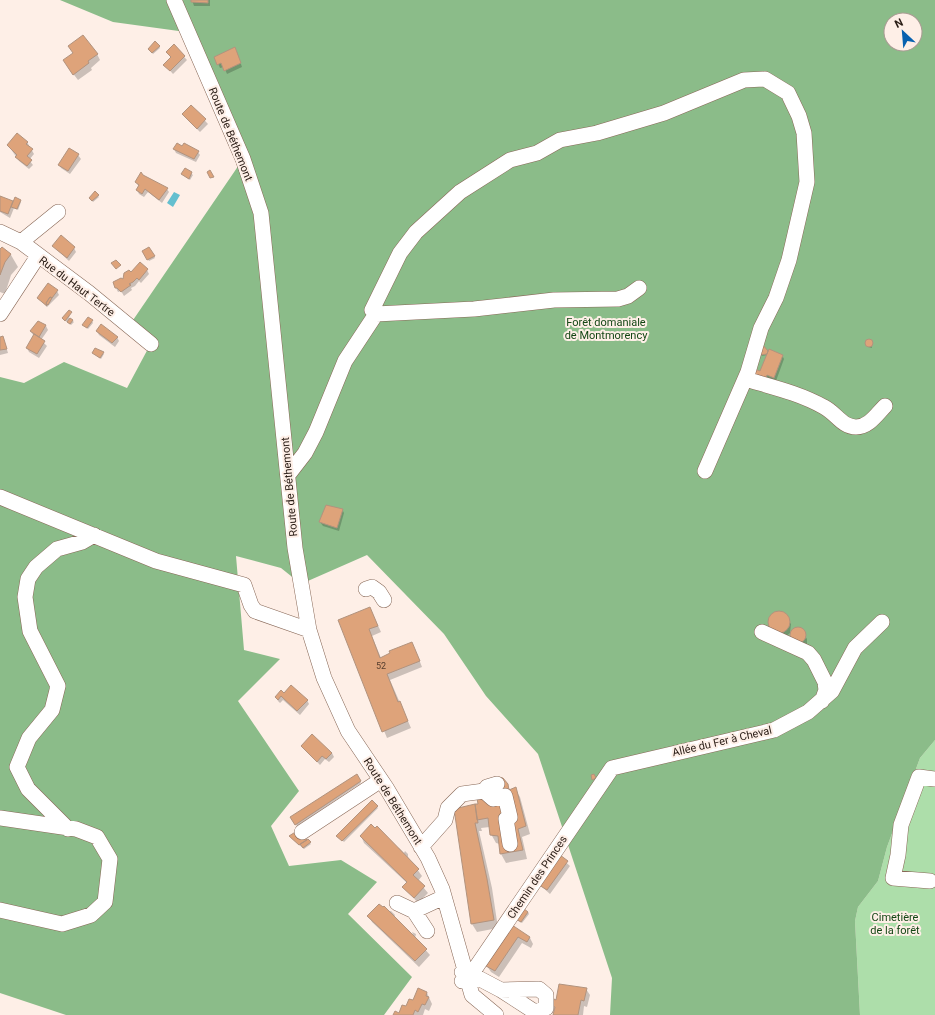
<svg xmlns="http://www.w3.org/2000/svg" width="935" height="1015" font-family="Roboto,sans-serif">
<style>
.green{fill:#addeaa}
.forest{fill:#8bbc89;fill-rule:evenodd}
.water{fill:#64bfcf}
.shadow{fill:#0003}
.building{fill:#dea37a;stroke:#b2937e}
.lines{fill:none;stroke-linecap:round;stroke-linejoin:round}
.minor-casing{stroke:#886857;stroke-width:16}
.minor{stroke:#fff;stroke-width:15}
.labels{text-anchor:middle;stroke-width:4;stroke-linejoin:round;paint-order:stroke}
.number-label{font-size:9px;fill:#563e2e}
.street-label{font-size:11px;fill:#291c15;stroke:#feefe7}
.park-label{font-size:11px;fill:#134614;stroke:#feefe7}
</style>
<rect width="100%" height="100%" fill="#feefe7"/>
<path class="green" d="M935 740V1015H860L855 921 858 907 878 881 887 847 920 758Z"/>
<path class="forest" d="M60 0H935V740L920 758 887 847 878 881 858 907 855 921 860 1015H610L612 978 538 754 486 696 444 634 367 555 301 584 281 568 236 556 244 650 280 659 238 701 299 791 271 826 289 866 341 860 377 882 348 914 412 977 384 1015H66L0 993V377L24 383 64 362 127 388 150 345 129 326 243 159 186 32 113 22ZM891 20H915V44H891Z"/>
<path class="water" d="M174 192 180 195 173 207 167 203Z"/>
<path class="shadow" d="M192 0H210V6H194Z
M159 46 160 48 153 54 150 50Z
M174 46 187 60 173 74 165 65 171 58 167 52Z
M237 52 242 67 227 74 224 67 220 68 215 57Z
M97 54 100 60 91 68 92 70 78 80 68 67Z
M191 106 208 124 200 132 183 115Z
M27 142 34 154 29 160 33 165 29 169 19 161 8 145Z
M183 148 198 152 200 155 196 162 176 153 174 149Z
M78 155 81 159 70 174 61 168 59 165Z
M185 169 193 175 190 180 182 174Z
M142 175 167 189 169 192 162 203 148 192 144 197 139 194 137 190 139 187 136 182Z
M98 196 99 197 93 202 91 199Z
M0 197 14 202 20 201 21 202 18 210 14 208 10 218 0 212Z
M53 246 74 248 76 252 69 261Z
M2 248 11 255 18 267 11 275 5 294 0 292V251Z
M149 248 155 258 149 261 143 252Z
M147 270 149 274 141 283 139 281 135 286 131 288 132 290 124 296 121 291 118 292 116 288 121 279H126Z
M57 291 59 295 47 307 38 298Z
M71 313 69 318 74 322 71 325 64 320Z
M92 321 93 323 88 329 83 325Z
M39 322 46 326 48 330 41 340 47 346 39 358 29 352 27 348 34 336 31 332Z
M97 331 117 337 119 341 115 347 99 335Z
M3 337 8 353 0 355V338Z
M868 341 872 342V348L868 347Z
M762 346H764L768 353 782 355 784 359 776 381 767 383 761 372 767 355 762 356Z
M93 353H103L104 354 101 359Z
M342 509 344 513 339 531 323 526 320 522Z
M370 608 381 632 372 636 381 658 415 649 422 667 390 680 411 728 387 738 339 621Z
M775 613 783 614 791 624 790 633 784 638 771 631 768 627 769 619Z
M796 629 801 630 807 639V644L801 648 791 638 792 632Z
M284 694 307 700 309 704 300 715 283 700 280 703 278 701 276 697Z
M302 746 332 753 334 757 329 762 325 759 320 765Z
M356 775 361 783 297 826 291 818Z
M507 784 510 790 515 789 520 797 530 834 522 837 527 859 506 863 501 854 500 844 496 843 491 834 490 827 481 828 482 831H479L492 888 498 928 477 932 472 924 455 809 479 804Z
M377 807 378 808 344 842 339 837Z
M297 832 310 843 311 844 304 849 291 838Z
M361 836 399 848 404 853 405 851 408 854V857L422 876 418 881 428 893 418 903 404 887 407 883 364 843Z
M560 857 570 866 550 894 540 885Z
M391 911 395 915 394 917 414 937 412 932 416 934 415 938 430 955 419 967 372 922 369 916Z
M528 912 529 914 522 923 518 921 517 919Z
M513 927 530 938 533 944 531 948 522 943 499 977 491 972 487 966Z
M586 989 590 995 587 1007 584 1006 583 1015H554L555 1009 553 1006Z
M427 993 432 1004 429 1011 425 1009 423 1015H394L400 1014 413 1001Z"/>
<path class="building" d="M191 0H208V3L191 2Z
M83 35 98 54 88 61 89 63 73 75 63 60 73 53 68 46Z
M155 41 160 46 152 53 148 49Z
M174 44 185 56 170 71 163 65 171 57 166 52Z
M235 47 241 63 224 71 221 63 217 65 214 57Z
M191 105 206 119 197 129 182 114Z
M17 133 28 142 26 144 33 149 27 156 32 160 27 166 15 157 17 155 7 145Z
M177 143 182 146 184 143 199 151 194 159 173 149Z
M69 148 79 154 68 171 58 165Z
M185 168 192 172 189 179 181 174Z
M210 170 214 177 210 178 207 172Z
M141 172 143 175 168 188 159 200 145 189 142 194 136 190 139 185 135 182Z
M95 191 99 195 92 201 89 198Z
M0 196 13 201 8 214 0 211Z
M15 197 21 200 17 209 11 207Z
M61 235 75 247 67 258 52 246Z
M2 247 11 254 5 262 0 275V249Z
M149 247 155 256 147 260 142 251Z
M116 260 121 265 116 269 111 263Z
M140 262 148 269 139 280 137 278 133 282 129 284 131 285 121 292 117 288H115L113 282 121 278 123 279 124 273 129 270 131 272Z
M48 283 58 290 52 298 50 297 46 303 47 306 37 298Z
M50 297 52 298 48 305 46 303Z
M69 310 72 312 65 321 62 318Z
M88 317 93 320 87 328 82 325Z
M70 318 73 320 70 324 67 322Z
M38 321 46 325 39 337 30 331Z
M101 324 118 337 112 343 96 331Z
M34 334 45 341 37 354 26 348Z
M3 336 7 349 0 350V337Z
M865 343a4 4 0 1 1 8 0a4 4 0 1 1-8 0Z
M763 345 768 351 767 354 761 355 760 354Z
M95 348 104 352 100 358 92 353Z
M769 349 783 355 774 378 767 375 765 380 753 375 755 369 760 371Z
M326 505 343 509 337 528 319 522Z
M370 607 378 626 369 629 380 658 390 653 389 651 412 642 420 661 387 674 398 702 400 701 408 721 382 732 338 620Z
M768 622a11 11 0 1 1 22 0a11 11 0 1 1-22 0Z
M790 635a8 8 0 1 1 16 0a8 8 0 1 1-16 0Z
M291 685 308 700 297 711 281 696 278 700 275 697 281 690 284 693Z
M312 734 332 753 326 759 322 756 317 762 301 746Z
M357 774 361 781 295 825 290 817Z
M594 774 596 778 592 780 591 775Z
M495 777 503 778 508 784 509 790 516 787 526 826 518 829 523 850 500 854 498 836 490 835 488 818 477 820 475 804H478L475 787 486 780Z
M372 800 378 806 342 841 336 836Z
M475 804 478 823H475L487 879 494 920 471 924 454 809Z
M371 824 375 828 377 826 419 869 413 875 425 886 414 898 402 887 407 882 360 836Z
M297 831 307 840 299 845 289 836Z
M308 839 311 842 303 848 300 844Z
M560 855 568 861 547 890 539 885Z
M379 904 383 907 384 906 427 949 415 961 367 916Z
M523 908 528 912 521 922 516 919Z
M512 925 530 937 527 942 518 937 495 971 486 966Z
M559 984 587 988 584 1001 581 1000 578 1015H553L555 1007 552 1006 554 999 556 1000Z
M418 988 427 992 426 996 429 997 425 1005 422 1004 418 1012 415 1010 413 1015H393L395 1011 399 1013 402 1005 406 1006 409 999 413 1000Z"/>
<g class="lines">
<g class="minor-casing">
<path id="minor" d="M174 0 243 159 261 213 295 548 309 630 324 678 348 731 387 789 428 858 442 889 472 995 496 1015
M0 232 21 242 89 293 151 344
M21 242 58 212
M639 288 628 296 618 299 554 300 474 309 376 314 372 310 400 253 416 232 460 192 510 160 537 153 560 140 597 133 664 113 744 80 765 79 788 93 799 116 804 133 807 182 789 260 776 298 761 328 748 372 705 471
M0 314 38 256
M745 379C772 387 799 393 824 407 836 413 842 427 856 427 869 427 877 414 885 406
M288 475 305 453 316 432 345 361 376 314
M0 497 156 561 244 585 251 605 255 611 309 630
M366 589 372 587 379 592 384 600
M762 632 808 653 814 660 825 682 826 690 822 701
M484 791 487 787 497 784
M0 818 76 829 97 837 110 859 105 902 91 915 62 924 0 910
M68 829 28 789 17 767 29 738 52 710 58 686 30 631 25 597 28 579 36 567 57 549 82 542 94 535
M302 832 381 780
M421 847 445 820 448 808 462 794 484 791 493 799 505 796 510 817 506 819 510 844
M930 881 893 878 898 855 901 825 919 777 935 779
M397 903 414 911 444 897
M414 911 427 931
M462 972 465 971 501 990 535 1012 546 1008V995L539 989 501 990
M462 981 468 979 612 768 774 730 808 712 832 691 855 648 882 622"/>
</g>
<use href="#minor" class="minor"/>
</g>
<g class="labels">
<g class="number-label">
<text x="381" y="669">52</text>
</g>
<g class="street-label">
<text transform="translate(231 134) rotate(68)" y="4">Route de Béthemont</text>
<text transform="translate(77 286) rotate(37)" y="4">Rue du Haut Tertre</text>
<text transform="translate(289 487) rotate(-95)" y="4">Route de Béthemont</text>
<text transform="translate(722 741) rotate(-13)" y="4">Allée du Fer à Cheval</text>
<text transform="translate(393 801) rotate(58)" y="4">Route de Béthemont</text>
<text transform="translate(537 877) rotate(-56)" y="4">Chemin des Princes</text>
</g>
<g class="park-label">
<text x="606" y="326">Forêt domaniale<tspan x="606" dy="13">de Montmorency</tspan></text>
<text x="895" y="921">Cimetière<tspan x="895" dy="13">de la forêt</tspan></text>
</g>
</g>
<g transform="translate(903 32) rotate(334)"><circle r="19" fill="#feefe7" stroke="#a99b93"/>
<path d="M0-3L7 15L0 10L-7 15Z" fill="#0861af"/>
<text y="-6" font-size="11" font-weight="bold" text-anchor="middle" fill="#291c15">N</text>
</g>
</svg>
